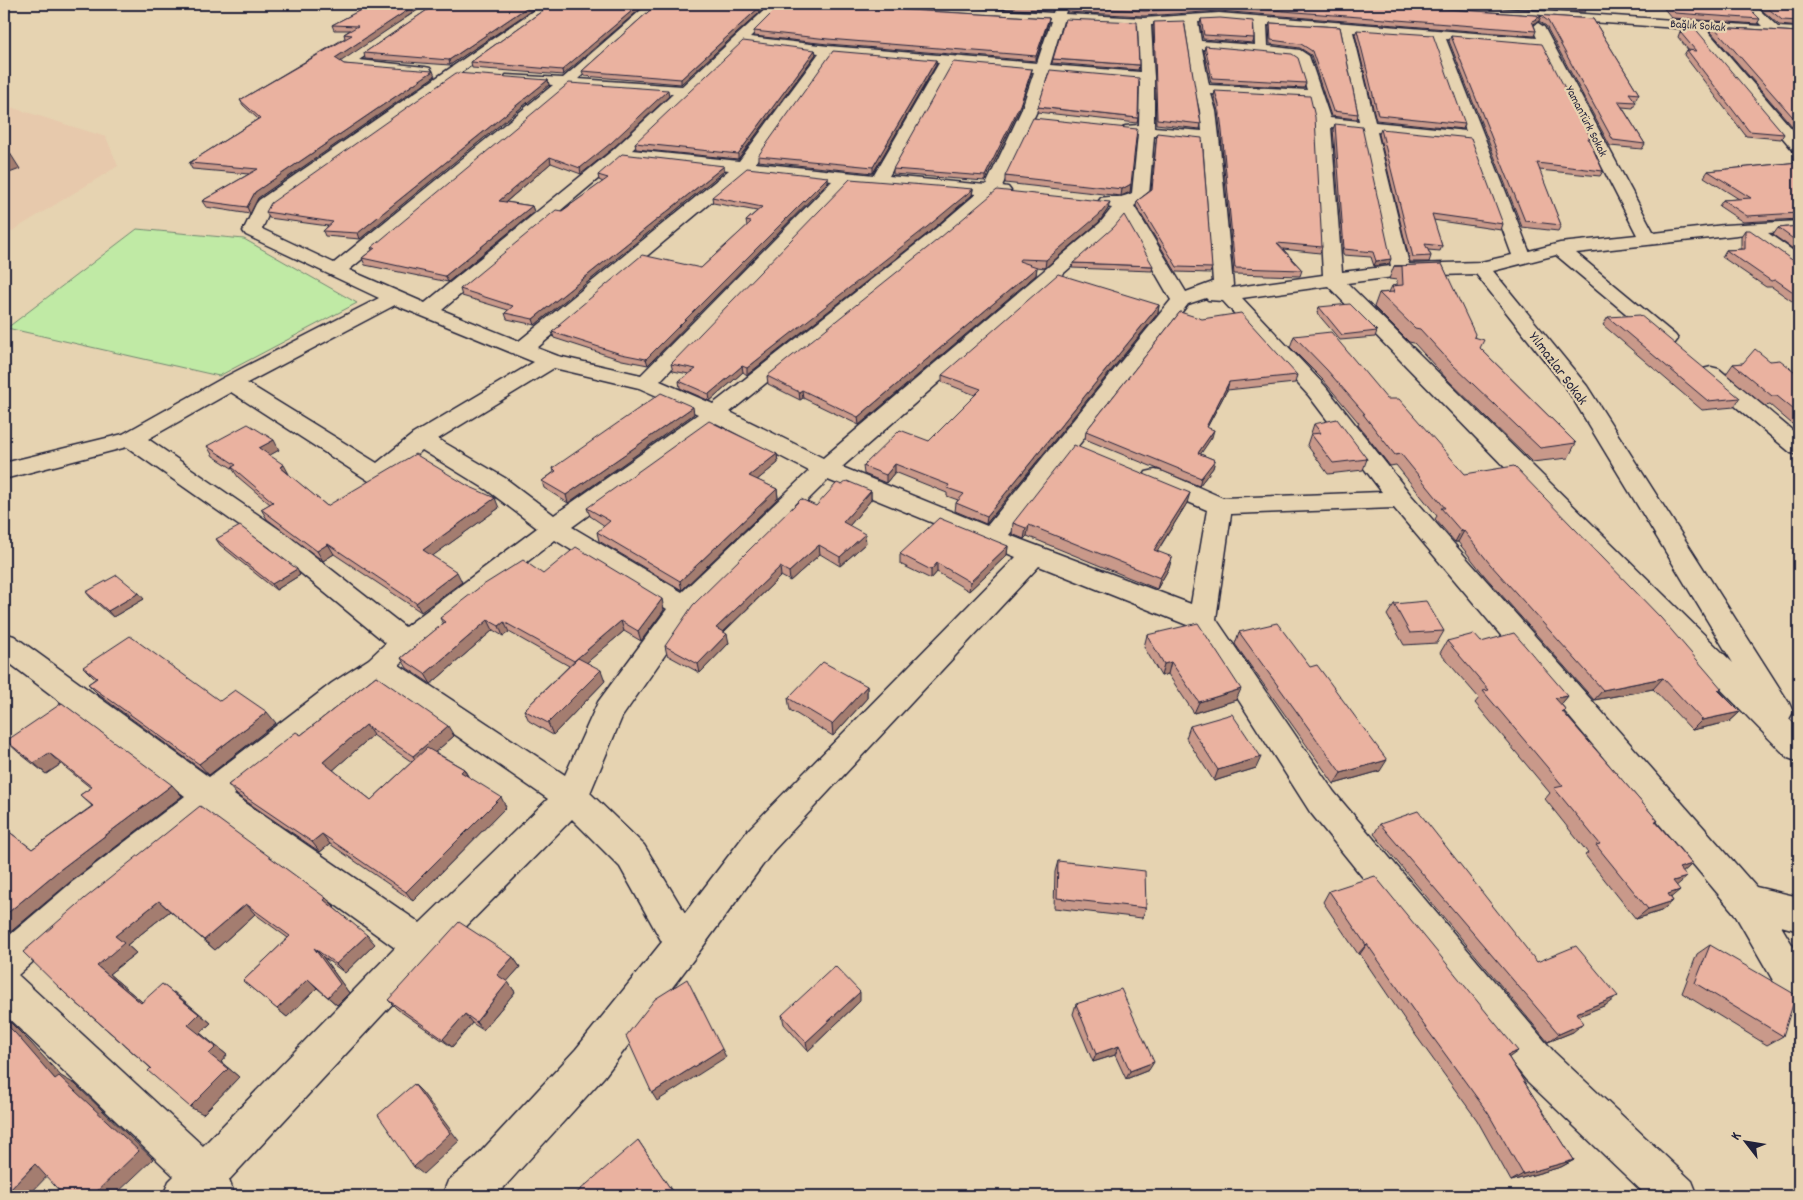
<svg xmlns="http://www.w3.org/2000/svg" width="1803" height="1200" font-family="Dekko,sans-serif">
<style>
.built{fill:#e7c9ac}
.green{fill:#c0eaa5;stroke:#718670}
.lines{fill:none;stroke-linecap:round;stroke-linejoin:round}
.minor-casing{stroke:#22223b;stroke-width:3}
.minor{fill:#e6d3b1;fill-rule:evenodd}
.wall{fill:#c9998a;stroke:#22223b;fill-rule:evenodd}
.shaded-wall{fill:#a47d70;stroke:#22223b}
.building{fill:#eab2a0;stroke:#22223b}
.labels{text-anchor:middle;stroke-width:4.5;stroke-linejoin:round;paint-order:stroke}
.far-street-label{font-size:12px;fill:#22223b;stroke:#e6d3b1}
.street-label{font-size:15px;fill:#22223b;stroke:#e6d3b1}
</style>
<rect width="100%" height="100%" fill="#e6d3b1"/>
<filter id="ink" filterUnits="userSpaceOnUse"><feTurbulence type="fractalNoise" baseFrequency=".02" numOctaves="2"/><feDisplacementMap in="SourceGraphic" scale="10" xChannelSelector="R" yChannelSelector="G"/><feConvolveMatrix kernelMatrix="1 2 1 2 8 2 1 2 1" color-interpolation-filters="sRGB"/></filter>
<g filter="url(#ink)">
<path class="built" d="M4 105 106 137 118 166 4 236Z"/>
<path class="green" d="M137 229 244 239 357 303 219 376 7 328Z"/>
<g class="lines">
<g class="minor-casing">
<path id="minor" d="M428 4H442L359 60 425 67 430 68 432 71 430 74 425 75 341 66 339 63 341 60Z
M543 4H557L272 207 262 229 334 263 553 85 511 82 506 81 504 78 506 75 563 78 648 4H661L578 79 682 86 771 4H784L750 37 828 46 1037 63 1051 21 820 8 814 4H882L1053 13 1056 4H1068L1065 14 1144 18 1219 13 1537 38 1532 27 1538 23 1544 27 1654 233 1724 225 1799 221V231L1768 233 1799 255V269L1792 267 1746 234 1576 253 1675 335 1678 339 1675 343 1668 345 1661 343 1556 255 1493 271 1587 386 1789 703 1793 712 1789 719 1799 729V762L1788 758 1328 286 1242 298 1325 386 1410 494 1756 887 1799 897V931L1781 926 1799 956V1009L1786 1003 1734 913 1394 508 1231 514 1216 619 1334 792 1554 1052 1692 1181 1698 1196H1647L1526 1080 1310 812 1192 627 1039 566 773 851 696 956 604 1077 496 1196H442L448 1181 473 1160 576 1049 662 942 620 867 572 819 435 958 229 1180 235 1196H163L169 1181 174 1176 4 1014V940L71 883 185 796 4 659V633L14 636 209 777 332 683 369 659 386 643 268 546 127 447 4 479V463L123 434 223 378 379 298 246 235 243 231 256 204 259 200ZM1063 21 1138 25 1140 72 1050 65ZM1219 21 1254 24 1255 45 1201 41 1198 22ZM1185 23 1195 89 1200 111 1202 131 1154 127V77L1151 25ZM1267 25 1340 30 1359 121 1330 118 1309 56 1300 50 1268 46ZM1353 32 1433 38 1466 131 1375 122ZM1446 39 1541 47 1637 235 1560 243 1529 251ZM743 44 819 53 739 161 632 150ZM1202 49 1291 57 1298 61 1307 90 1209 85ZM832 54 939 63 874 175 755 163ZM952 65 1034 72 1021 111 986 185 889 176ZM1048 73 1140 81 1139 125 1125 126 1122 129 1125 132 1138 134 1132 193C1118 200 1115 195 1101 198L1098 202 1101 206 1112 208 1100 223 823 458 730 412 940 243 995 195H1008L1011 191 1008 187 1002 186 1037 111ZM569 87 673 94 613 150 425 303 349 270ZM1211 94 1310 99 1315 122 1323 275 1231 288 1233 285 1219 137 1216 111ZM1331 127 1362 130 1391 266 1342 272ZM1377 132 1470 141 1512 255 1481 262 1409 264ZM1154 136 1203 141 1213 282 1186 292 1134 206 1149 195ZM623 158 729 170 519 341 442 310ZM747 172 832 181 641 375 558 356 537 348ZM849 183 976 194 928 235 713 404 660 381ZM1123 217 1171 300 987 526 842 467 1112 231ZM1476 274 1567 389 1733 663 1347 283 1401 276ZM1206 298 1208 300 1223 301 1309 396 1382 492 1223 498 1164 472 1155 470 1146 472 1143 478 1146 484 1207 510 1191 604 1009 535 1188 304ZM395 305 534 362 413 434 377 463 247 383ZM554 368 639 388 698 414 554 515 505 478 438 439ZM231 392 369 481C390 486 408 463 422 450L487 490 537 528 405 627 286 534 148 439ZM716 423 809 471 682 592 572 527ZM828 480 1016 557 749 829 685 913 644 845 590 793 622 717 694 613ZM555 540 667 609 598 702 565 775 399 665 415 650ZM379 682 548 799 420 923 234 795 354 699ZM210 814 395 948 203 1146 18 975 95 907Z
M1380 4H1437L1762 26 1740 4H1753L1778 27 1799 28V36L1707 30 1799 137V152L1793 150 1692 29 1386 8Z
M1711 367 1719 369 1799 436V455L1791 453 1703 379 1700 374 1703 369Z"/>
</g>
<use href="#minor" class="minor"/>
</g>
<path class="wall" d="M372 4 340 62 344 64 435 76 258 198 250 214 206 207 202 201 249 174 192 169 189 163 258 119 243 105 240 100 345 38 344 34 350 30H334L332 25Z
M436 4H541L450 65 365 59 364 53Z
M552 4 563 75 472 68 471 62Z
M657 4H769L681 84 584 76 582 71Z
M913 4H1054L1052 11Z
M1461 4H1585L1587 7 1585 12Z
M1660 4H1745L1760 19 1757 24 1672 18Z
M1755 4H1799V27L1779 25Z
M820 5 1049 18 1048 23 1036 61 828 44 754 36V31Z
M1387 5 1593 19 1639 94 1636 99H1633L1636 102 1633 108 1622 107 1645 144 1642 149 1610 146 1546 26 1539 21 1534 25 1536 31 1534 36 1219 11 1144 16 1067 12 1068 7Z
M1201 19 1254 38 1253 43 1203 39 1200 24Z
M1154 22 1201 124 1200 129 1156 124 1153 27Z
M1270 23 1340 27 1358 114 1357 119 1331 116 1311 55 1300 48 1270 44 1269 27Z
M1685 26 1784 134 1781 139 1746 136 1684 55 1687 50 1689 51 1678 37 1681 29H1683Z
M1714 27 1799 32V134L1711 32Z
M1357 30 1465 124 1463 129 1376 120 1355 34Z
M1451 36 1591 138 1590 141 1603 171 1600 176 1539 170 1561 225 1558 231 1522 227 1449 41Z
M1205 46 1306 83 1304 88 1211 83 1204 51Z
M815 50 816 54 738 159 636 149 635 143Z
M1053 59 1139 65 1138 70 1052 63Z
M936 60V65L873 173 758 161V156Z
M1032 69 1031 74 1019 110 985 181 893 174V169Z
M548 80 549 85 360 239 325 236 323 231 328 226 269 218 266 212Z
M1215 91 1322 247 1320 253 1283 249 1302 270 1300 276 1234 274 1221 137 1218 111 1214 96Z
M669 96 612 149 581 174 551 163 506 202 532 206 534 212 448 282 365 265 362 258 372 250 371 248Z
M1038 107 1138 118 1137 123 1037 112Z
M1335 124 1389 264 1374 266 1371 257 1343 255 1333 129Z
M1381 129 1503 224 1501 230 1433 220 1442 246 1440 251 1428 250 1431 256 1429 262H1410L1379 134Z
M1157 133 1212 268 1210 273 1176 272 1136 206 1137 201 1151 190Z
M1799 162V219L1743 222 1719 206 1723 200 1739 199 1704 177 1708 171Z
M724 166V171L535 325 507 319 505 313 508 310 462 296 460 289 562 211 603 182 599 180 598 175Z
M1005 176 1131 184 1130 192 1121 196 1005 183Z
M828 177V182L648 365 622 360 554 338 552 332 559 327 558 325 701 268 747 226 746 221 757 211 713 203 712 197Z
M973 189 972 195 927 234 747 375 743 372 710 401 680 388 679 381 689 374 673 371 671 364Z
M1108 209 1099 222 1045 268 1037 267 1036 275 859 425 803 398 800 400 768 384 767 376Z
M1799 226V253L1773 235 1778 228Z
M1745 230 1795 262 1799 263V306L1772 287H1766L1722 257 1726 250 1741 249V236Z
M1073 263 1153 266 1152 271 1072 268Z
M1442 264 1474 337 1480 348 1576 443 1568 458 1532 462 1446 378 1414 343 1409 342 1374 307 1379 293 1389 292 1392 286 1397 285V280L1389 279 1394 266Z
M1159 305 1158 313 986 524 955 511 956 503 958 500 947 496V493L895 472 886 483 864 474 863 466 929 441 975 395 942 382V375Z
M1319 307 1377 331 1375 337 1340 340 1317 313Z
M1180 312 1297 375 1295 383 1227 390 1207 427 1212 437 1200 454 1215 460 1213 468 1199 486 1085 439 1086 431Z
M1608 317 1740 398 1734 407 1702 410 1603 325Z
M1294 336 1387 399 1465 474 1720 691 1740 712 1729 722 1692 730 1653 689 1594 700 1484 575 1458 542H1455L1435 519 1437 516 1396 465 1390 466 1358 425 1359 423 1323 380 1290 347Z
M1770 361 1799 375V430L1770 405 1765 406 1726 374 1733 364Z
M694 414 568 503 544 488 542 481 554 472 553 468Z
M1314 424 1367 459 1363 470 1328 474 1307 445Z
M207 446 279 450 269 455 289 475 327 506 499 508 432 556 462 582 421 612 334 554 323 561 267 519 261 509 270 504 238 477 232 468 213 456Z
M777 454 778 463 757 480 777 489 778 498 682 590 599 541 597 532 605 526 590 516 587 508Z
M842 485 871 491V500L849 526 866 543 840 566 820 554 790 581 781 576 724 632 729 643 700 673 667 655 665 646 816 506Z
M1187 503 1157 552 1172 557 1169 568 1157 589 1027 536 1024 539 1012 534 1013 523Z
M216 539 300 575 276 590 220 545Z
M1008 546 1007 555 969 591 937 572 931 579 900 564V554Z
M543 574 664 610 641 641 624 631 587 662 605 681 553 735 529 721 524 710 569 666 509 632 503 636 493 630 431 684 407 668 401 658 443 624 440 618Z
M86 592 144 599 113 617 91 598Z
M1394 604 1444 631 1437 643 1404 645 1387 615Z
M1239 632 1310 667 1380 771 1334 784 1235 644Z
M1147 635 1236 700 1194 713 1168 674 1161 676 1144 647Z
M1447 641 1481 642 1568 696 1561 704 1566 710 1563 713 1658 821 1656 822 1692 864 1682 873 1671 898 1673 901 1661 911 1636 919 1585 855 1588 853 1545 799 1550 793 1475 703 1479 698 1440 653Z
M83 667 220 701 276 723 209 775 99 695 88 684 95 679Z
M376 676 454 736 435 752 464 769 468 776 506 807 413 901 330 844 320 852 237 795 228 785 301 735ZM373 735 412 762 371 800 333 770Z
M867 686V698L833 736 790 710 788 698Z
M1190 726 1256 768 1214 781 1186 738Z
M6 741 182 796 70 882 7 935 4 933V828L32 849 92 806 80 795 91 788 61 764 46 774 18 752Z
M1380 824 1537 962 1606 1005 1578 1016 1573 1032 1548 1042 1374 834Z
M1058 861 1146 908 1142 918 1054 908 1055 872Z
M1329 891 1509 1058 1574 1160 1561 1167 1511 1181 1477 1120 1409 1026 1360 954H1358L1323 902Z
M84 899 335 907 334 908 375 944 345 973 323 957 349 993 337 1005 317 988 287 1017 243 981 288 938 255 914 215 950 170 911 127 945 136 953 109 974 142 1002 174 992 211 1023 200 1033 227 1055 221 1062 239 1077 203 1114 65 993Z
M1710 945 1783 1036 1767 1045 1682 993 1697 954Z
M513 957 520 967 507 981 515 992 483 1030 472 1023 452 1047 397 1009 388 1000Z
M860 1001 808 1051 784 1024 782 1015Z
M1076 1004 1149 1070 1126 1079 1115 1055 1093 1062 1073 1014Z"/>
<path class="shaded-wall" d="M417 4H426L337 64 335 58Z
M532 4H541L450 65 449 60Z
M640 4H646L563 75 562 70Z
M763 4H769L681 84V79Z
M1541 16 1539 21 1530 26 1532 21Z
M1049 18 1048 23 1036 61V56Z
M815 50 816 54 738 159V154Z
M936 60V65L873 173V167Z
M1032 69 1031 74 1019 110 985 181V176Z
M433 71 435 76 258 198 250 214 247 207 255 192Z
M548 80 549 85 360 239 358 233Z
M668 90 669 96 612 149 581 174 580 168Z
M8 150 20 169 4 175V151Z
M550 157 551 163 501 206 499 201Z
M724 166V171L535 325 533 319Z
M828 177V182L648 365 646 359Z
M1131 184 1130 192 1121 196 1122 189Z
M973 189 972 195 927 234 747 375V368Z
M1110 202 1108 209 1099 222 1045 268 1046 260Z
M532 206 534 212 448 282 445 276Z
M1391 259 1389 264 1374 266 1376 261Z
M1037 267 1036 275 859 425 858 417Z
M1159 305 1158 313 986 524 987 516Z
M742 366 743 372 710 401 709 394Z
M1229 382 1227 390 1203 435 1206 427Z
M802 390 803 398 800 400 799 392Z
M693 407 694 414 568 503 566 495Z
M1214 430 1212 437 1196 461 1198 453Z
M274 440 279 450 265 458 259 448Z
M777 454 778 463 751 485 749 476Z
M1215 460 1213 468 1199 486 1201 478Z
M895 464V472L886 483V475Z
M284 465 289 474 280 467Z
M777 489 778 498 682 590 680 581Z
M871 491V500L844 532 843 522Z
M1190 493 1187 503 1151 561 1154 550Z
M495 498 499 508 427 560 423 550Z
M1029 525 1027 536 1024 539 1026 528Z
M1461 531H1464L1458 542H1455Z
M865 534 866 543 840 566V557Z
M328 544 334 554 323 561 317 551Z
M819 545 820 554 790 581 789 572Z
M1008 546 1007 555 969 591 970 582Z
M1172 557 1169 568 1157 589 1160 578Z
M937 563V572L931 579V570Z
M780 567 781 576 718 637 716 628Z
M297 569 300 575 276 590 272 584Z
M457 572 462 582 421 612 416 603Z
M139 593 144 599 113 617 108 611Z
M662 599 664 610 641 641 638 631Z
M488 620 493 630 431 684 425 674Z
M621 621 624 631 577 671 574 661Z
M504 622 509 632 503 636 499 626Z
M727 634 729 643 700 673 698 664Z
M1171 662 1168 674 1161 676 1164 664Z
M601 670 605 681 553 735 548 723Z
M1663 678 1653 689 1594 700 1603 690Z
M867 686V698L833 736 832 724Z
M1241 689 1236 700 1194 713 1199 702Z
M1568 696 1559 707 1555 698Z
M267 712 276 723 209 775 199 764Z
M1740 712 1729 722 1692 730 1702 720Z
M366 725 373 735 331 772 323 762Z
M448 726 454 736 419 766 413 756Z
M49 753 61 764 46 774 34 763Z
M1261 757 1256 768 1214 781 1218 770Z
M1387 760 1380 771 1334 784 1341 773Z
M464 769 469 779 461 772Z
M172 785 182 796 70 882 7 935 4 933V916L57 872Z
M501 797 506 807 413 901 406 892Z
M322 834 330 844 320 852 312 842Z
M1692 864 1680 875 1679 868Z
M1687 877 1674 888 1673 881Z
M1680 890 1668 900V894Z
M326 898 335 907 332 909 324 900Z
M159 901 170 911 127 945 136 953 109 974 153 1011 141 1003 97 966 115 936Z
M1673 901 1661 911 1636 919 1648 909Z
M246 904 255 914 215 950 204 940Z
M367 935 375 944 345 973 336 964Z
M1367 944 1360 954H1358L1366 945Z
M314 948 323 957 349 993 337 1005 328 997Z
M513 957 520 967 504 985 497 975Z
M308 979 317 988 287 1017 277 1009Z
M508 982 515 992 483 1030 476 1022Z
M162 984 211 1023 200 1033 227 1055 221 1062 239 1077 203 1114 190 1107 188 1025Z
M860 992V1001L808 1051 806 1042Z
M1618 996 1606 1005 1565 1022 1576 1013Z
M465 1014 472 1023 452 1047 443 1039Z
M4 1016 31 1043 61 1076 75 1084 153 1159 114 1196H92L55 1079 4 1022Z
M1584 1023 1573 1032 1548 1042 1559 1034Z
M1119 1046 1115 1055 1093 1062 1096 1054Z
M722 1049 726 1057 657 1101 652 1093Z
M1518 1051 1507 1059V1055Z
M1154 1062 1149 1070 1126 1079 1130 1071Z
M414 1084 422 1092 459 1141 423 1174 414 1167Z
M638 1140 675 1196H666Z
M1574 1160 1561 1167 1511 1181 1523 1174Z
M35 1164 52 1171 28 1196H4Z"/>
<path class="building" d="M372 4H417L335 58 344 64 433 71 255 192 247 207 202 201 258 169 189 163 260 118 240 100 352 35 344 34 358 26 332 25Z
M436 4H532L449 60 364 53Z
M552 4H640L562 70 471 62Z
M657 4H763L681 79 582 71Z
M781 4H818L820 5 1049 18 1036 56 828 39 754 31Z
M1006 4H1053L1052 6Z
M1069 4H1386L1387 5 1593 19 1639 94 1629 93 1636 102 1618 101 1645 144 1613 140 1548 21 1541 16 1532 21 1536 31 1220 6 1145 11 1068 7Z
M1535 4H1585L1587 7Z
M1667 4H1745L1760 19 1675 13Z
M1763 4H1799V21L1782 20Z
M1220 18 1253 21 1254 38 1204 35 1201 19Z
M1065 19 1137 22 1139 65 1053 59Z
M1184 21 1201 124 1157 119 1154 22Z
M1270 23 1340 27 1358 114 1333 111 1312 51 1301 44 1271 40Z
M1685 26H1693L1784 134 1749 131 1687 50 1696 51 1680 32 1684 33 1681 29 1688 30Z
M1714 27 1799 32V124Z
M1357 30 1433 35 1465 124 1378 115Z
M1451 36 1542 44 1591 138H1588L1603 171 1537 163 1561 225 1525 221Z
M743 41 815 50 738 154 635 143Z
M1205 46 1292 54 1298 58 1306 83 1212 78Z
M833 51 936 60 873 167 758 156Z
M953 62 1032 69 1020 105 985 176 893 169Z
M1050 70 1139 78 1138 118 1038 107Z
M456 73 548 80 358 233 323 231 333 222 266 212 271 203Z
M569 83 668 90 611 143 580 168 550 157 499 201 532 206 445 276 362 258 375 248H371Z
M1215 91 1310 96 1315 117 1322 247 1277 243 1302 270 1235 268 1222 131 1219 105Z
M1033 118 1137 129 1131 184 1122 189 1005 176Z
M1335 124 1362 127 1391 259 1376 261 1373 252 1344 249Z
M1381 129 1471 138 1503 224 1432 214 1442 246 1425 244 1431 256 1413 257Z
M1157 133 1202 138 1212 268 1177 267 1137 201 1152 190Z
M622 154 724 166 533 319 505 313 513 306 460 289 556 210 562 211 608 178 598 175Z
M1799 162V213L1747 216 1723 200 1751 198 1708 171Z
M747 168 828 177 646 359 621 354 552 332 561 325H558L642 255 701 268 751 222 746 221 762 207 712 197Z
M850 179 973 189 927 227 747 368 742 366 709 394 679 381 696 369 671 364Z
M997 190 1110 202 1100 214 1046 260 1020 259 1019 261 1037 267 858 417 802 390 799 392 767 376 941 237Z
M1124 215 1153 266 1073 263 1114 227Z
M1799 226V243L1778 228Z
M1745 230H1750L1795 262 1799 263V296L1776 280 1771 281 1726 250 1745 249Z
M1442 264 1475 334 1474 337 1484 340 1480 348 1576 443 1540 448 1452 364 1420 329 1415 328 1379 293 1394 292 1392 286 1403 285 1402 266H1394Z
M1058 274 1159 305 987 516 956 503 964 494 947 488 949 485 895 464 886 475 863 466 900 430 929 441 981 389 942 375Z
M1350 304 1377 331 1342 335 1319 307Z
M1180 312 1202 319 1241 313 1297 375 1229 382 1206 427 1214 430 1198 453 1215 460 1201 478 1086 431Z
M1640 315 1740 398 1708 401 1608 317Z
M1331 332 1387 399H1399L1465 474 1514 466 1661 618 1722 689 1718 690 1740 712 1702 720 1663 678 1603 690 1490 564 1464 531H1461L1441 508H1445L1401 454 1395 455 1363 414H1365L1327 370 1294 336Z
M1755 349 1770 361 1780 360 1799 375V414L1777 396H1772L1733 364 1743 363Z
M661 393 693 407 566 495 542 481 556 471 553 468Z
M1337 419 1367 459 1333 463 1311 434 1321 433 1314 424Z
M709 421 777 454 749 476 777 489 680 581 597 532 610 521 587 508Z
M248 424 274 440 259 448 284 465 280 467 327 506 415 454 468 486 495 498 423 550 457 572 416 603 328 544 317 551 261 509 273 502 232 467 236 465 207 446Z
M1074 445 1190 493 1154 550 1172 557 1160 578 1029 525 1026 528 1013 523Z
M847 481 871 491 843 522 865 534 840 557 819 545 789 572 780 567 716 628 727 634 698 664 665 646 693 605 801 499 816 506 837 483 842 485Z
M939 518 1008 546 970 582 937 563 931 570 900 554Z
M240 526 297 569 272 584 216 539Z
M576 547 662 599 638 631 621 621 574 661 504 622 499 626 488 620 425 674 401 658 445 622 440 618 480 587 523 560 543 574Z
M117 575 139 593 108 611 86 592Z
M1426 601 1444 631 1410 633 1394 604Z
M1198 623 1241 689 1199 702 1171 662 1164 664 1147 635Z
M1277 623 1310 667 1317 665 1387 760 1341 773 1239 632Z
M1514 633 1568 696 1555 698 1566 710 1562 711 1658 821H1655L1692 864 1679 868 1687 877 1673 881 1680 890 1668 894 1673 901 1648 909 1596 845 1600 844 1554 788 1563 786 1483 691 1489 690 1447 641 1474 634 1481 642Z
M130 636 220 701 235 690 267 712 199 764 88 684 97 678 83 667Z
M578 658 601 670 548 723 524 710Z
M823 662 867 686 832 724 788 698Z
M376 676 448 726 413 756 366 725 323 762 371 800 427 748 464 769 461 772 501 797 406 892 322 834 312 842 228 785 296 732 301 735Z
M62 703 172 785 57 872 4 916V828L32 849 93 806 80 795 92 787 49 753 34 763 6 741Z
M1232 714 1261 757 1218 770 1190 726Z
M200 806 326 898 324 900 367 935 336 964 314 948 340 984 328 997 308 979 277 1009 243 981 290 936 246 904 204 940 159 901 115 936 124 943 97 966 141 1003 162 984 199 1014 188 1025 216 1047 209 1054 228 1069 190 1107 148 1071 151 1068 65 993 23 952 84 899Z
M1418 811 1537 962 1576 946 1618 996 1576 1013 1584 1023 1559 1034 1380 824Z
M1058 861 1145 871 1146 908 1057 898Z
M1375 876 1518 1051 1507 1055 1574 1160 1523 1174 1488 1113 1418 1017 1367 944 1366 945 1329 891Z
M459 922 513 957 497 975 508 982 476 1022 465 1014 443 1039 388 1000Z
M1710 945 1796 995 1783 1036 1695 983Z
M835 966 860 992 806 1042 782 1015Z
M687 979 722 1049 652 1093 626 1036 655 999Z
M1121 989 1154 1062 1130 1071 1119 1046 1096 1054 1076 1004Z
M4 1022 16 1034 55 1079 59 1076 139 1151 92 1196H64L35 1164 4 1196Z
M414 1084 450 1133 414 1167 378 1115Z
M638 1140 672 1191 666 1196H573Z"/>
</g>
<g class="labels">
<g class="far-street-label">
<text transform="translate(1698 25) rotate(4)" y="4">Bağlık Sokak</text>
<text transform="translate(1587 121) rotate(63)" y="4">YamanTürk Sokak</text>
</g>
<g class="street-label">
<text transform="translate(1559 368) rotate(53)" y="5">Yılmazlar Sokak</text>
</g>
</g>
<rect width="1803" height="1200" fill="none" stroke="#e6d3b1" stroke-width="20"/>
<rect x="10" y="10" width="1783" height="1180" fill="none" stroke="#22223b" stroke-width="2" filter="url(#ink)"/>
<g transform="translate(1746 1142) rotate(301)" stroke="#e6d3b1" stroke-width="4" paint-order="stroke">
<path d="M0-4L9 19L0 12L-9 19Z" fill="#22223b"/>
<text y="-8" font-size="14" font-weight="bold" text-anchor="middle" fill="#22223b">K</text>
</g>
</svg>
